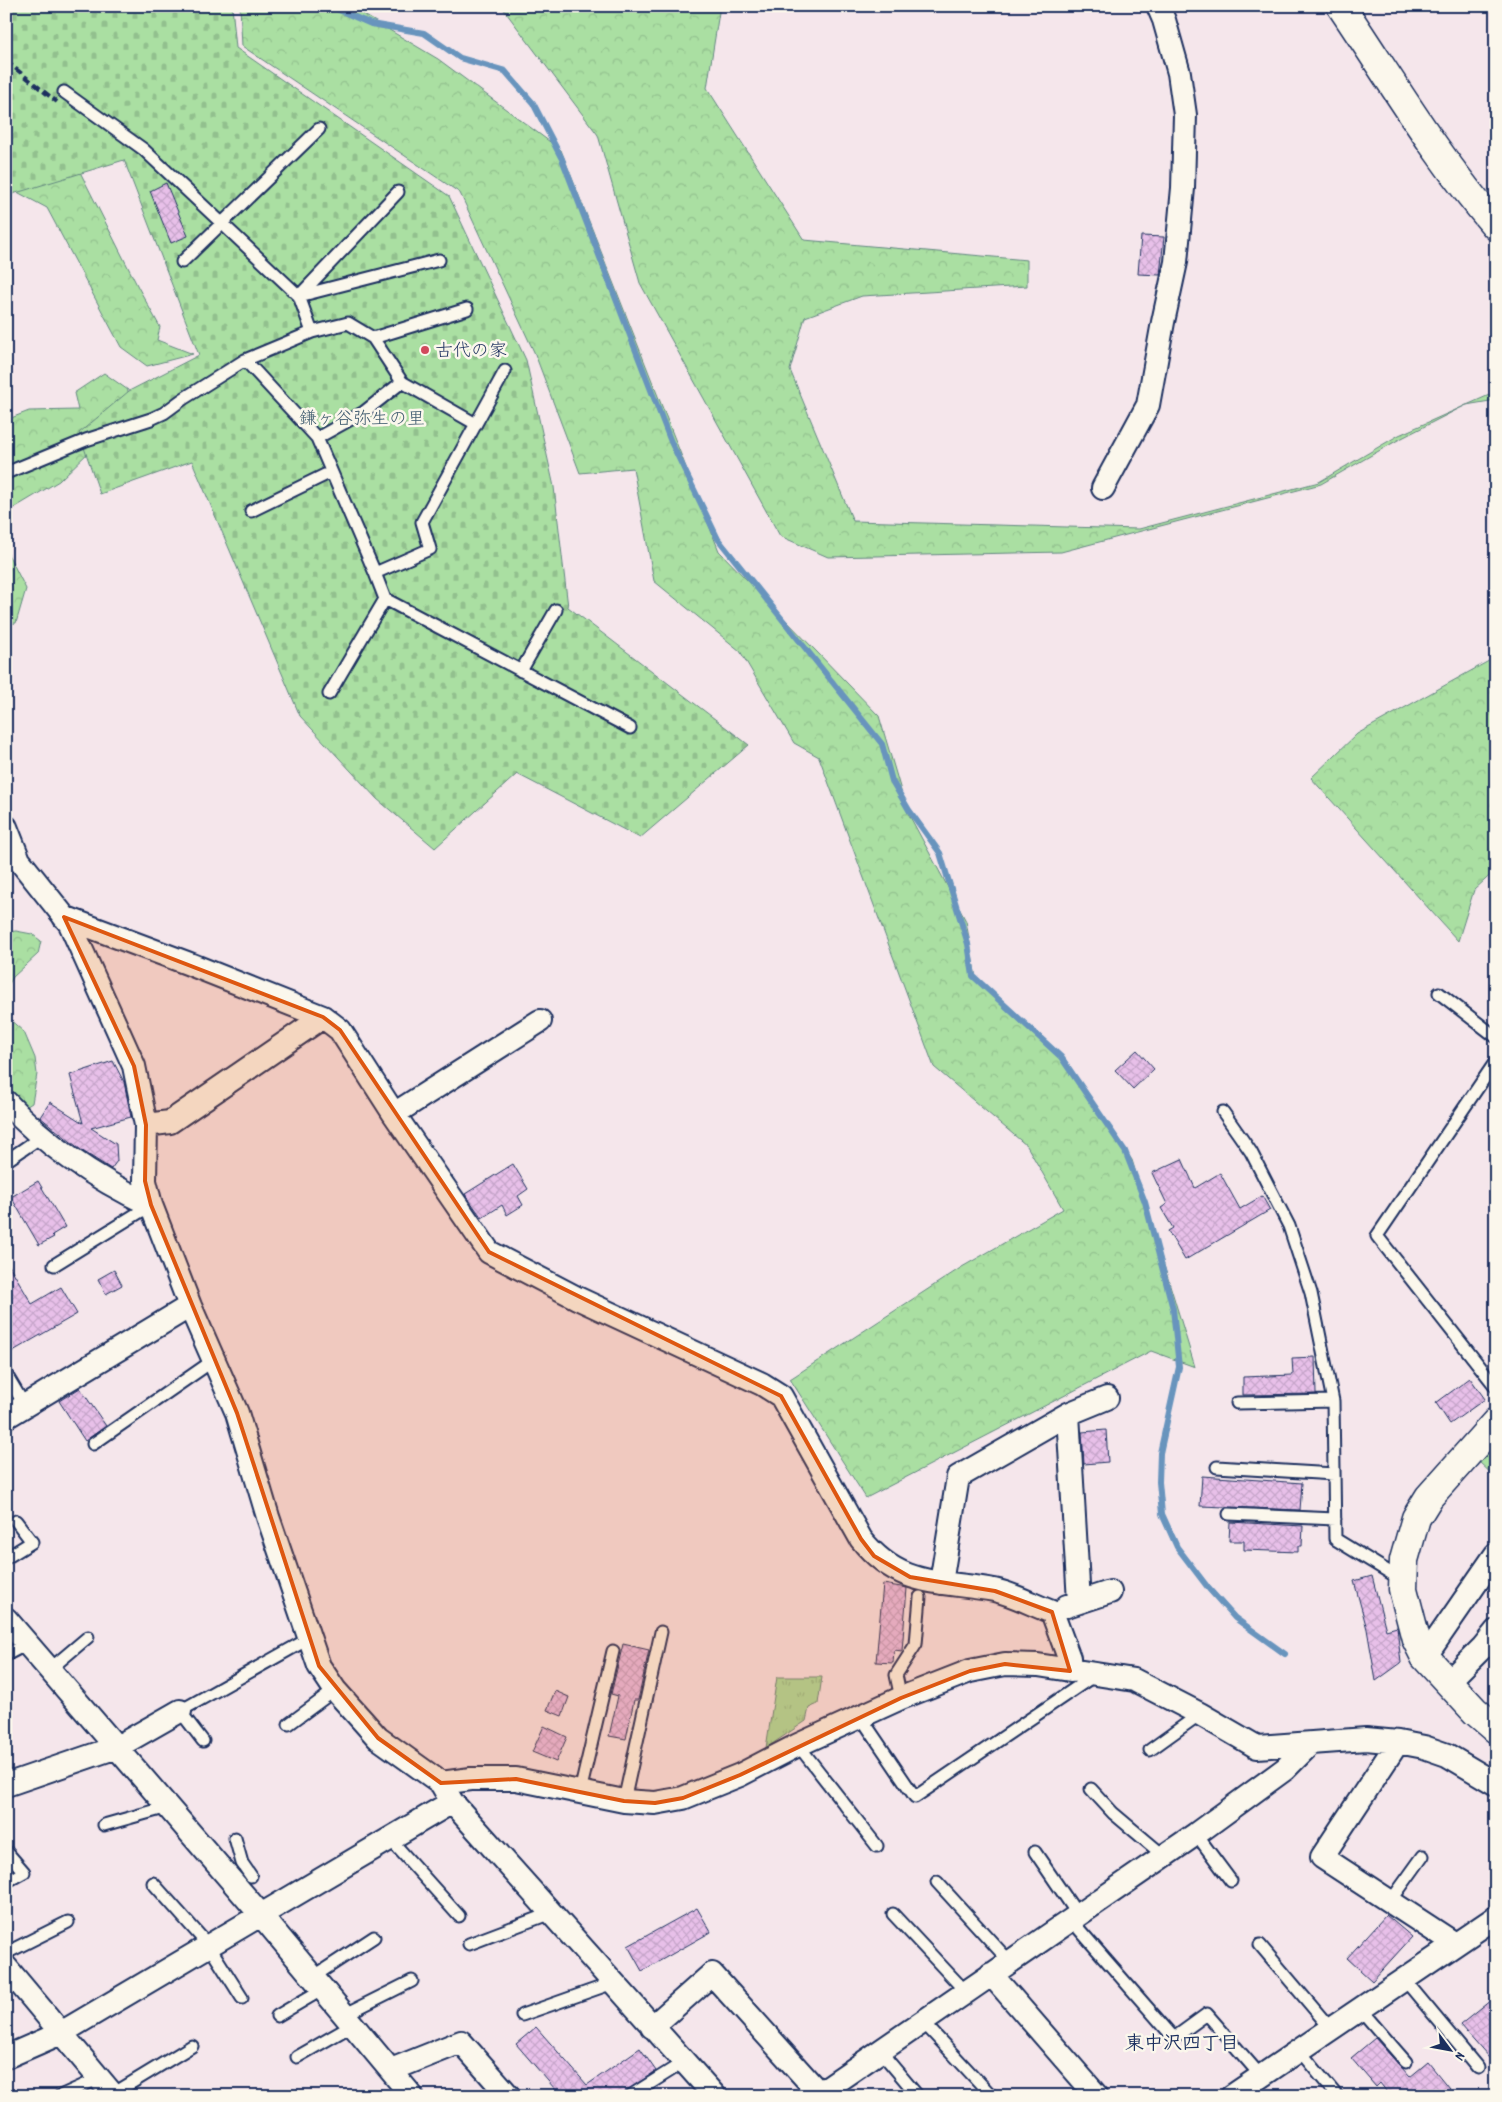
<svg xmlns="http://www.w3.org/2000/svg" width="1502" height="2102" font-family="Dekko,'Klee One',sans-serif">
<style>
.forest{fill:url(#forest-crowns);stroke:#628780}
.cemetery{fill:url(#cemetery-stones);stroke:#628780}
.park{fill:url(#park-tufts);stroke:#628780}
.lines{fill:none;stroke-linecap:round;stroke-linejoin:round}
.stream{stroke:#6894bd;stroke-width:6}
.building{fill:url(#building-cross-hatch);stroke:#1b2f5e}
.service-casing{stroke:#1b2f5e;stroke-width:15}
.minor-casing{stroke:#1b2f5e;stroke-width:26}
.tertiary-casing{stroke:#1b2f5e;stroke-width:31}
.service{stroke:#fbf7ec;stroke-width:11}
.minor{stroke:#fbf7ec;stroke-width:22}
.tertiary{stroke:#fbf7ec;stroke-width:28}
.rail{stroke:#1b2f5e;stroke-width:4;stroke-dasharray:8 4;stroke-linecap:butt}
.marked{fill:#de5710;fill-opacity:0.2;stroke:#de5710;stroke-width:4;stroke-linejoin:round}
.poi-dot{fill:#d1495b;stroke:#fbf7ec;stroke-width:2}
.labels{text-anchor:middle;stroke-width:5;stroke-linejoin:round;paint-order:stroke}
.poi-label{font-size:18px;fill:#1b2f5e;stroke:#fbf7ec;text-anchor:start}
.park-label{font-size:18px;fill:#3f5b6f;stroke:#fbf7ec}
.neighbourhood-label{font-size:19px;font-weight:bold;fill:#1b2f5e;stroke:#fbf7ec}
</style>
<defs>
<pattern id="forest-crowns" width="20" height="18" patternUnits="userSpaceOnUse" patternTransform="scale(1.25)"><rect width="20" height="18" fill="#aadfa2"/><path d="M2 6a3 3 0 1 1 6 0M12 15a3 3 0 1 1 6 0" fill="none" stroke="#92c08e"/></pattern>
<pattern id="cemetery-stones" width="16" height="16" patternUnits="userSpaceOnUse" patternTransform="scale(1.25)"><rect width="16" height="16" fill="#aadfa2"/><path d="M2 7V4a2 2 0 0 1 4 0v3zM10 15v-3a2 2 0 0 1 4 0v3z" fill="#92c08e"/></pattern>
<pattern id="park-tufts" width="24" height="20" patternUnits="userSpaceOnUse" patternTransform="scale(1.25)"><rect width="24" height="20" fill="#aadfa2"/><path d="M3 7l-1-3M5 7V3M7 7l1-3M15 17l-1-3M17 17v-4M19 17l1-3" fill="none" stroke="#92c08e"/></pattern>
<pattern id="building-cross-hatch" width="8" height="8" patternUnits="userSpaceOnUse" patternTransform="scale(1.25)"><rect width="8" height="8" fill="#e8c0e9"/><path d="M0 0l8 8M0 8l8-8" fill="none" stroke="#c6a5ca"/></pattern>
</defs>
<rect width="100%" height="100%" fill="#f5e6eb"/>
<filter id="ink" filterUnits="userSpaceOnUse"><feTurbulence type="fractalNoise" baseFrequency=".02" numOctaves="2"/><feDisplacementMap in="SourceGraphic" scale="10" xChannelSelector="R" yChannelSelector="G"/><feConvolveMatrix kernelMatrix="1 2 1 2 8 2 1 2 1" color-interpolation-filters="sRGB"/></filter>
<g filter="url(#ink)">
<path class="forest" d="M240 6H349L438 59 561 150 719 551 879 716 907 811 966 921 976 978 1064 1058 1132 1160 1195 1367 1151 1351 866 1498 790 1379 962 1267 1063 1209 1027 1146 934 1067 819 757 794 743 740 651 654 581 633 468 580 473 535 354 460 193 242 46Z
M501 6H720L707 88 804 240 1027 260V286L862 296 805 317 790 370 853 521 1139 529 1319 482 1399 435 1496 392V400L1466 405 1398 440 1321 484 1061 552 828 557 780 536 640 283 598 135Z
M6 133 76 164 138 287 160 327 157 340 193 354 147 366 121 347 47 208 6 186Z
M104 373 128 390V414L59 481 9 511 6 540V420L29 411 78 410 74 393Z
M6 550 26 589 16 623 6 624Z
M1496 657V870L1474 890 1458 941 1311 778 1357 734Z
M16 931 32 934 41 941 38 954 13 977 6 989V932Z
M6 1008 8 1018 24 1032 35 1058 37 1074 32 1103 21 1110 6 1090Z"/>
<path class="cemetery" d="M6 6H232L236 48 449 196 526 360 554 487 568 607 749 745 640 838 517 774 435 848 377 799 300 716 192 461 100 494 79 433 129 391 199 355 124 160 6 196Z"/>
<path class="park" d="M1492 1446 1496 1449V1478L1478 1461Z
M777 1677H822L818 1704 809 1708 806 1721 766 1748Z"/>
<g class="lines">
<path class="stream" d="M330 6 371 24 424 33 460 58 505 71 533 103 562 159 671 442 718 539 882 744 892 781 909 810 940 853 968 944 973 976 1061 1057 1125 1151 1145 1202 1173 1309 1179 1367 1160 1453 1159 1482 1162 1514 1177 1547 1209 1589 1235 1618 1285 1654"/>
</g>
<path class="building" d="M166 183 188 236 171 243 150 191Z
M1141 236 1164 237 1160 275 1138 274Z
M1137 1050 1154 1069 1133 1089 1115 1070Z
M113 1061 124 1082 131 1117 91 1128 116 1144 117 1161 111 1169 81 1150 40 1117 50 1102 83 1123 70 1075Z
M1182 1159 1195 1188 1220 1173 1240 1209 1262 1196 1270 1210 1185 1260 1168 1231 1173 1228 1161 1208 1167 1204 1152 1173Z
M513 1164 528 1189 518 1196 523 1205 507 1215 502 1205 482 1218 465 1194Z
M38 1181 65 1227 52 1235 54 1237 39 1245 11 1197Z
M6 1260 32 1304 61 1287 77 1314 6 1355Z
M114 1270 122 1285 106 1294 98 1279Z
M1315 1357 1316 1394 1243 1395V1377L1293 1375 1292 1358Z
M1470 1378 1485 1399 1450 1424 1436 1403Z
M80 1388 106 1426 85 1441 59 1401Z
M1106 1430 1108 1462 1084 1464 1082 1432Z
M1202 1476 1302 1483 1300 1510 1200 1506Z
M1230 1522 1303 1526 1302 1546H1298V1552L1244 1550V1541H1229Z
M1372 1576 1386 1630 1397 1627 1401 1663 1376 1681 1367 1629 1354 1581Z
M883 1584 907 1588 902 1651 894 1650 893 1663 876 1662Z
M623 1644 649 1650 638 1700H634L626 1739 609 1736 618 1696 611 1694Z
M555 1691 569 1697 562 1716 547 1710Z
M544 1726 567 1737 556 1762 532 1752Z
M697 1908 711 1932 642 1971 628 1946Z
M1386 1915 1412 1937 1372 1981 1347 1958Z
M1496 1996V2066L1460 2025Z
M536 2027 587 2085 640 2048 656 2071 619 2096H561L516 2044Z
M1375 2038 1410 2077 1428 2062 1449 2088 1441 2096H1390L1380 2083 1376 2087 1351 2058Z"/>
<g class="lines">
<g class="service-casing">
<path id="service" d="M64 92 143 149 299 296 312 332
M398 192 299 296 439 260
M182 262 319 129
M373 338 467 309
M245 360 317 438 375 573 430 549 422 522 505 371
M317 438 364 412 402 382
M6 473 86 440 151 419 164 413 183 399 245 360 312 332 348 323 373 338 402 382 476 424
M251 511 331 472
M385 599 630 728
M521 671 556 610
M329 694 385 599 375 573
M1439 993 1496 1037
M1496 1061 1377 1236 1496 1387
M1223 1112 1251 1152 1289 1226 1311 1293 1333 1401 1335 1539 1402 1580
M6 1161 41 1137
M54 1265 151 1205
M6 1374 25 1406
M1237 1403 1333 1401
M93 1444 214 1360
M1217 1467 1334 1474
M1229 1514 1335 1519
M6 1558 32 1542 16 1521
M6 1655 27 1644
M49 1670 88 1637
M901 1698 896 1675 916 1644 920 1597
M860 1716 915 1797 1095 1675
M289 1724 335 1690
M203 1741 180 1711 310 1638
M798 1745 877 1846
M1150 1750 1200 1714
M1091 1789 1113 1813 1164 1856
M580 1792 613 1651
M624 1801 661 1632
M104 1825 168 1807
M1196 1834 1231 1881
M235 1838 242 1863 251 1876
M390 1839 459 1916
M6 1851 24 1872 6 1882
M1035 1852 1078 1915
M937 1882 1010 1962
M153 1883 209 1946 242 1998
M1390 1902 1423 1856
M893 1914 966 1992
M1071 1920 1174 2038 1207 2014 1261 2076
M469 1944 551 1913
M1260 1945 1331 2029
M6 1953 68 1922
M313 1977 374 1937
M1404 1979 1478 2068
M1360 2009 1406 2062
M344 2015 412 1981
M522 2015 613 1983
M277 2016 323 1989
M923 2022 992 2096
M1299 2050 1337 2096
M880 2051 918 2096
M297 2057 353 2025
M113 2094 192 2046
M60 2096 100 2078
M630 2096 684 2062"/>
</g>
<g class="minor-casing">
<path id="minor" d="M1103 488 1148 405 1163 322 1176 262 1183 188 1185 115 1179 73 1164 20 1158 6
M6 827 19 860 70 924 134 1066 146 1125 145 1181 151 1205 190 1306 237 1413 268 1517 319 1666 335 1690 378 1738 441 1783 452 1802 715 2096
M64 917 187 963 323 1017 340 1030 394 1114 489 1252 577 1298 762 1384 781 1396 861 1539C900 1588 939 1580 994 1590 1013 1594 1033 1605 1052 1612L1069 1658 1070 1671
M6 1102C47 1147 96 1179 151 1205
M394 1114 540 1021
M146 1125 170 1122 323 1017
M1068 1414 1079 1602
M6 1417 190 1306
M941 1583 958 1477 1068 1414 1107 1398
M1067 1606 1110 1592
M6 1619 261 1915 412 2096
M1425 1657 1496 1554
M1447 1683 1483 1647 1496 1631
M1398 1742 1322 1857 1455 1944
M441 1783 471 1779H516L624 1801 655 1803 683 1798 740 1775 798 1745 901 1698 970 1671 1005 1664 1038 1665 1134 1680 1200 1714 1257 1747 1366 1739 1398 1742 1424 1747 1447 1755 1496 1784
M6 1785 117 1747 180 1711
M6 1967 114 2096
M991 1974 1097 2096
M652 2027 712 1974 819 2093
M6 2057 61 2033 452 1802
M391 2070 461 2042 509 2096
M815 2096 1196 1834 1285 1769 1309 1745
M1232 2096 1496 1917"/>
</g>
<g class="tertiary-casing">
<path id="tertiary" d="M1341 6C1391 80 1437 158 1496 226
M1496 1422 1429 1497 1416 1518 1404 1560 1403 1589 1416 1639 1425 1657 1475 1711 1496 1729"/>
</g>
<use href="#service" class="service"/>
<use href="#minor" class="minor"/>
<use href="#tertiary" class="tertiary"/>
<path class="rail" d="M6 61 57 102"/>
</g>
</g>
<path class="marked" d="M64 917 323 1017 340 1030 489 1252 781 1396 861 1539 874 1556 910 1577 995 1591 1052 1612 1070 1671 1005 1664 970 1671 901 1698 740 1775 683 1798 655 1803 624 1801 516 1779 441 1783 378 1738 319 1666 237 1413 151 1205 145 1181 146 1125 134 1066Z"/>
<circle class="poi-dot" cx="425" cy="350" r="5"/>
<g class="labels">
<g class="poi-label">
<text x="435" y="356">古代の家</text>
</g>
<g class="park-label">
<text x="362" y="424">鎌ヶ谷弥生の里</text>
</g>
<g class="neighbourhood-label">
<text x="1182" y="2049">東中沢四丁目</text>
</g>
</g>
<rect width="1502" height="2102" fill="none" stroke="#fbf7ec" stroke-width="25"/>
<rect x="12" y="12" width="1477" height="2077" fill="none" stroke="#1b2f5e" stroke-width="2" filter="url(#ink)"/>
<g transform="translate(1450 2050) rotate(122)" stroke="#fbf7ec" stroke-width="4" paint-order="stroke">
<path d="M0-4L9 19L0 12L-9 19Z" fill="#1b2f5e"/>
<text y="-8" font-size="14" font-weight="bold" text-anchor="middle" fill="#1b2f5e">N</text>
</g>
</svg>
